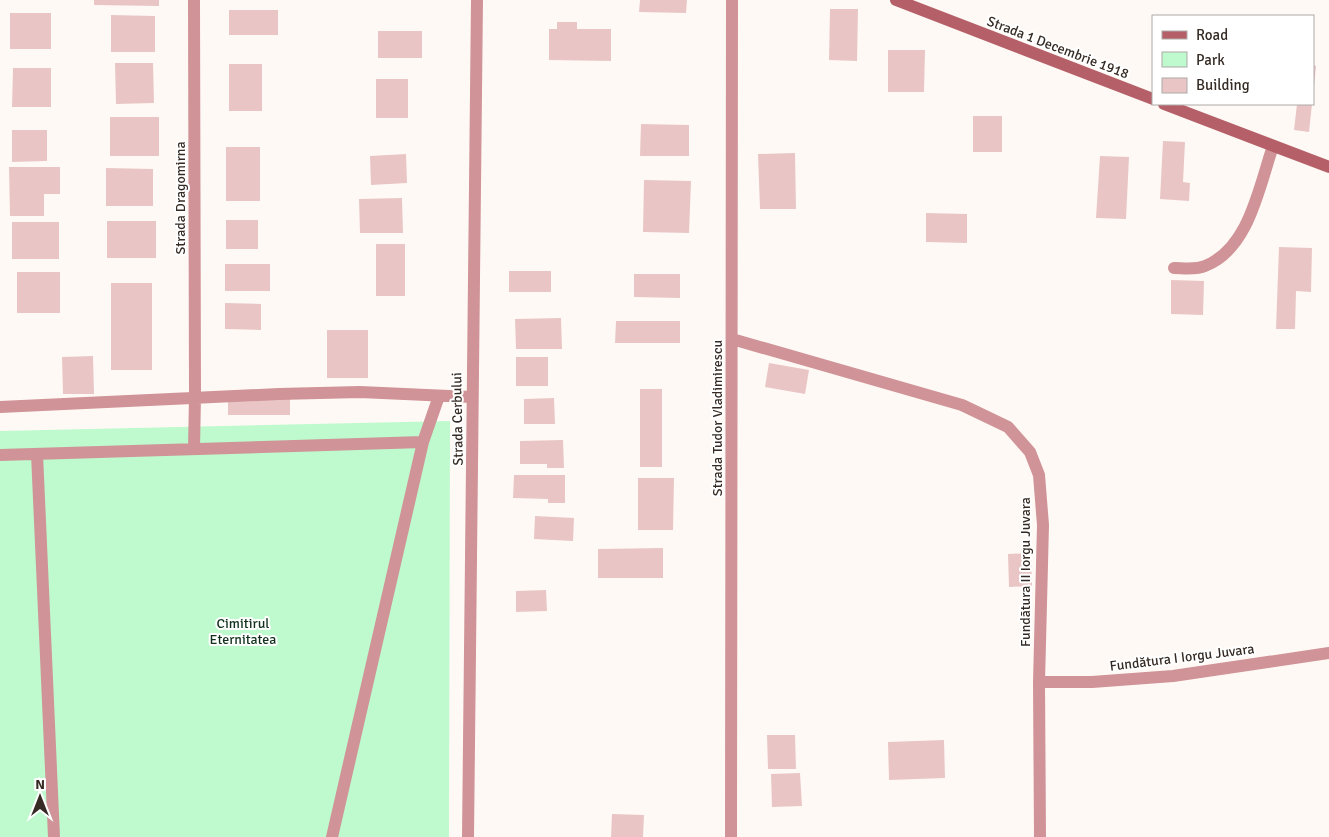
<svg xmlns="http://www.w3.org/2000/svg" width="1329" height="837" font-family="Signika,sans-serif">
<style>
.green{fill:#befacd}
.building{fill:#e9c6c5}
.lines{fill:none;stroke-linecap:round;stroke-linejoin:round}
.service{stroke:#d09397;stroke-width:12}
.minor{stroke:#d09397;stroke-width:12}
.tertiary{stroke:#d09397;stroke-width:12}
.secondary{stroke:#b56068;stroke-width:12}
.labels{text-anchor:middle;stroke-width:4;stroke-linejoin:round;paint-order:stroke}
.street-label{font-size:14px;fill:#352b24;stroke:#fff}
.park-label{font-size:14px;fill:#12311d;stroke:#fff}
</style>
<rect width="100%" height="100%" fill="#fff9f5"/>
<path class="green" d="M450 421 449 837H0V431Z"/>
<path class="building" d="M94 0H159V6L94 5Z
M640 0H687L686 13 639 12Z
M830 9H858L857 61 829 60Z
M229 10H278V35H229Z
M10 13H51V49H10Z
M111 15 155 16V52H111Z
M557 22H577V29H611V61L549 60V29H557Z
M378 31H422V58H378Z
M888 50H925L924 92H888Z
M115 63H153L154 103 116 104Z
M229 64H262V111H229Z
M1313 65 1316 66 1314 87H1313Z
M13 68H51V107H12Z
M376 79H408V118H376Z
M1297 104H1312L1309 132 1294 130Z
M973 116H1002V152H973Z
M110 117H159V156H110Z
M641 124 689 125V156H640Z
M12 130H47V161L12 162Z
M1163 141 1185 142 1183 182 1190 183 1189 201 1160 199Z
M226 147H260V201H226Z
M795 153 796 209H760L758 154Z
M406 154 407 183 371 185 370 156Z
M1100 156 1129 157 1126 219 1096 218Z
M9 167H60V194H44V216H10Z
M106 168 153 169V206H106Z
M644 180 691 181 689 233 643 232Z
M402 198 403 233H360L359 199Z
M926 213 967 214V243L926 242Z
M226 220H258V249H226Z
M107 221H156V258H107Z
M12 222H59V259H12Z
M376 244H405V296H376Z
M1279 247 1312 248 1311 292 1296 291 1295 329H1276Z
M225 264H270V291H225Z
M509 271H551V292H509Z
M17 272H60V313H17Z
M634 274H680V298L634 297Z
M1171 280 1204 281 1203 315 1171 314Z
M111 283H152V370H111Z
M225 303 261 304V330L225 329Z
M561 318 562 349H516L515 319Z
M616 321H680V343H615Z
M327 330H368V378H327Z
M93 356 94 394H63L62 357Z
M516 357H548V386H516Z
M769 363 809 370 805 394 765 387Z
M640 389H662V467H640Z
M554 398 555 424H524V399Z
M290 399V415H228V400Z
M563 440 564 468H547V464H520V441Z
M514 475H565V503H548V499L513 498Z
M638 478H674L673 530H638Z
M535 516 574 518 573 541 534 539Z
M663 548V578H598V549Z
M1031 553 1032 586 1009 587 1008 554Z
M546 590 547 611 516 612V591Z
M767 735H795L796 769H768Z
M944 740 945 778 889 780 888 742Z
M800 773 802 806 772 807 771 774Z
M612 814 644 815 643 837H611Z"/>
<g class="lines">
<path class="service" d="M0 407 279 394 360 392 471 397
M194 449 195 396
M37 454 54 837
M0 455 423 442
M332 837 423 442 439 396"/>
<path class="minor" d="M194 0 195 396
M1174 268C1183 268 1196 270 1205 266 1249 249 1259 187 1273 146
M732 339 962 405 1008 427 1030 452 1039 475 1043 525 1039 682 1040 837
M1039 682H1092L1173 676 1329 653
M731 837 732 0"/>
<path class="tertiary" d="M468 837 477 0"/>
<path class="secondary" d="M896 0 1153 99
M1164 104 1329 167"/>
</g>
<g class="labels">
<g class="street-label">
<text transform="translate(1058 47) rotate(21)" y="5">Strada 1 Decembrie 1918</text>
<text transform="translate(180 198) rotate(-90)" y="5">Strada Dragomirna</text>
<text transform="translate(717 418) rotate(-90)" y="5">Strada Tudor Vladimirescu</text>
<text transform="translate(457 419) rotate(-91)" y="5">Strada Cerbului</text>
<text transform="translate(1025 572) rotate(-90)" y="5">Fundătura II Iorgu Juvara</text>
<text transform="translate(1182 657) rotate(-7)" y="5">Fundătura I Iorgu Juvara</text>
</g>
<g class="park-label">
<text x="243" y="628">Cimitirul<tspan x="243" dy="16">Eternitatea</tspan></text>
</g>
</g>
<rect x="1152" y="15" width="162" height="90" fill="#ffffff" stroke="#aeaaa7"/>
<rect x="1162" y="31" width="25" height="8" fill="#b56068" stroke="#aeaaa7"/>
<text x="1196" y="40" font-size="15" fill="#352b24">Road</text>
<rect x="1162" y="52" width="25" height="15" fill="#befacd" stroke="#aeaaa7"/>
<text x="1196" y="65" font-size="15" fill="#352b24">Park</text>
<rect x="1162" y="78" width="25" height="15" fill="#e9c6c5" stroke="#aeaaa7"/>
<text x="1196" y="90" font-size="15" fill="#352b24">Building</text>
<g transform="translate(40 797)" stroke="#ffffff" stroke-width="4" paint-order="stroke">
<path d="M0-4L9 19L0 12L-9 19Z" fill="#352b24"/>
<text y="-8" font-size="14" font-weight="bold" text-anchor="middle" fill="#352b24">N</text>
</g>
</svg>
